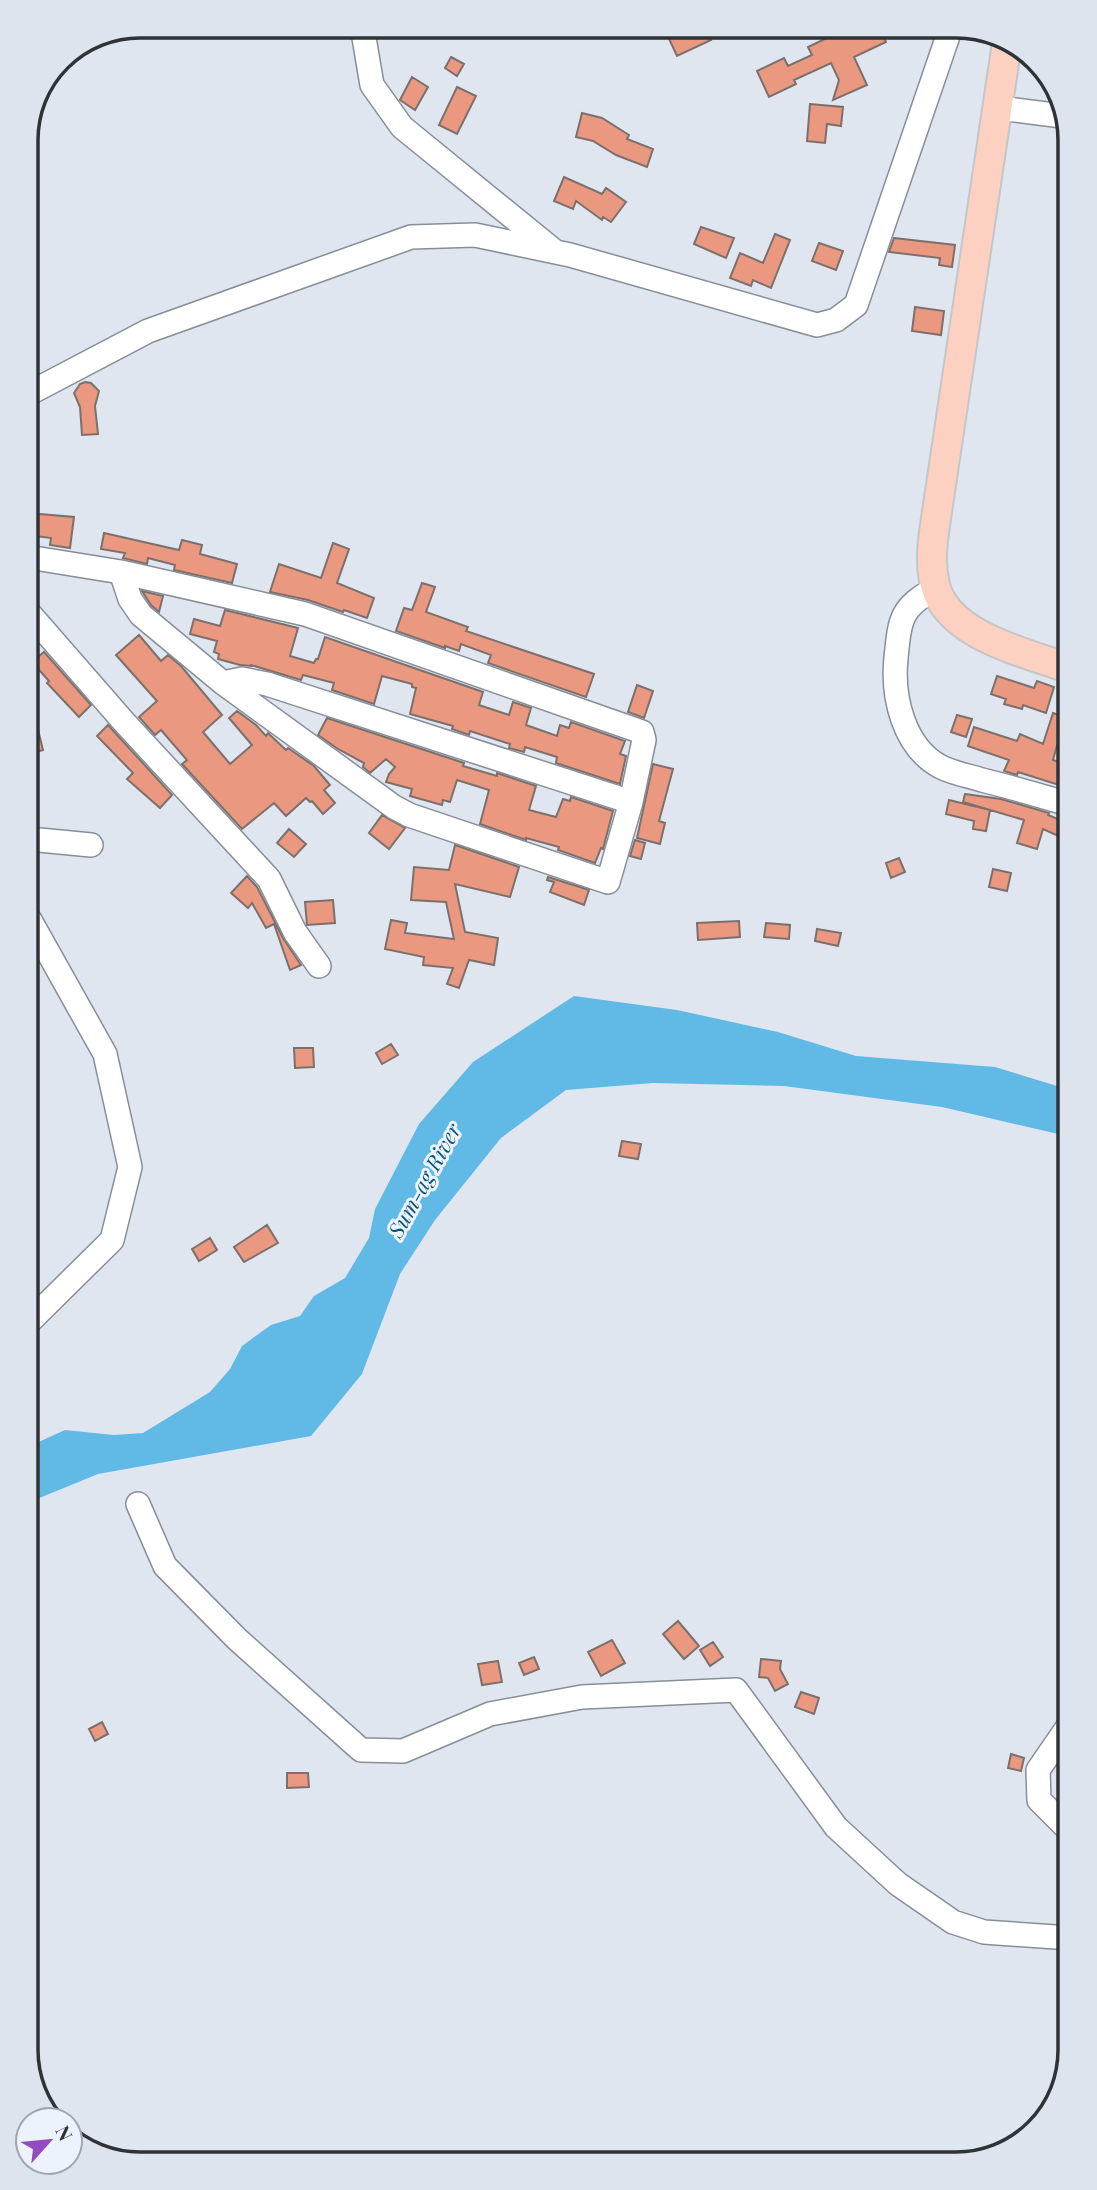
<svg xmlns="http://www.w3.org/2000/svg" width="1097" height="2190" font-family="'Playfair Display',serif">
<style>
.water{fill:#61bae6}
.building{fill:#eb9880;stroke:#7c706d;stroke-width:2}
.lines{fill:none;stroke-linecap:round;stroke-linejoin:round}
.minor-casing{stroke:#888e97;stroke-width:26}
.major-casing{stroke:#c5c6c7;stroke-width:32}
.minor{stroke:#fff;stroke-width:23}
.major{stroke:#fdd1c1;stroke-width:28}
.labels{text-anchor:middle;stroke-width:6;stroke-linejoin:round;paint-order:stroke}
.water-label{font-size:21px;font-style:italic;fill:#085471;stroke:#ecf3fd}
.rim{fill:none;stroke:#2f3236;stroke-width:3.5}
</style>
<rect width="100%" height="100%" fill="#dfe6f0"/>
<path class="water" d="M574 996 677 1010 778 1032 856 1056 995 1067 1067 1089V1136L942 1107 784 1086 653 1083 566 1090 501 1138 435 1220 400 1274 362 1374 311 1436 98 1474 32 1501V1445L65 1430 114 1435 143 1433 210 1392 230 1369 242 1346 271 1325 300 1316 314 1296 345 1278 369 1238 375 1209 419 1124 473 1062Z"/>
<path class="building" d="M663 26H704L711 40 677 56Z
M852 26H879L886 42 854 57 867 85 833 100 839 80 831 63 794 80 796 84 769 97 757 71 784 58 788 66 812 55 808 47Z
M451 57 464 64 457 76 445 68Z
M412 77 428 87 415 110 400 100Z
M457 87 476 96 457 134 439 125Z
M810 104 843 107 841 126 827 124 825 143 807 141Z
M582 113 602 118 629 135 627 139 653 149 647 167 616 155 593 141 576 137Z
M564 177 602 194 606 188 626 202 611 222 603 217 602 220 576 201 573 209 554 201Z
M701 227 734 238 726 258 694 244Z
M775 234 790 240 771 288 753 280 751 286 730 278 740 253 763 263Z
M894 238 955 245 952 267 939 265 940 258 889 252Z
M819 243 843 251 836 270 812 261Z
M915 307 944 311 941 335 912 331Z
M85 382 91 383 99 391 95 406 98 434 82 435 80 407 74 393 80 384Z
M28 513 74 517 70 548 50 545 51 538 28 535Z
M104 533 179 550 182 540 202 545 200 554 237 564 232 583 174 570 175 565 148 558 147 564 123 558 125 553 101 549Z
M333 543 349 549 337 583 374 598 367 618 344 610 343 612 308 600 270 592 279 564 321 578Z
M422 583 435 587 426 612 468 627 466 631 594 674 586 697 488 663 491 655 461 644 459 651 445 646V648L396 631 404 608 412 610Z
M142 591 163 596 159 612 151 605Z
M225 610 298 628 290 656 314 663 316 659H318L325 637 483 692 479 705 509 715 513 702 531 708 526 725 557 736 560 725 569 728 571 722 625 741 620 754 626 756 620 784 556 763 557 757 525 747 524 752 509 748 510 744 470 731 469 735 452 729 453 726 410 714 416 688 412 687V684L382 676 374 704 332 690 334 683 303 675 301 680 251 665V666L240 665 218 659 219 654 214 652 217 641 190 634 194 619 220 626Z
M139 635 161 661 168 655 181 666 222 715 203 732 230 764 252 745 229 718 237 711 256 725 266 736 268 733 286 750 288 748 314 766 330 785 324 790 335 803 323 814 312 801 310 802 306 798 286 816 274 803 242 829 182 764 187 760 161 730 155 735 139 717 157 701 116 655Z
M44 652 91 705 79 717 47 683 49 681 32 662Z
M997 676 1034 688 1037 681 1054 687 1046 713 1023 705 1022 709 1004 704 1006 699 991 694Z
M637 685 653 691 644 718 628 712Z
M29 713H34L43 750 29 754Z
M1053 713 1065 717 1053 760 1065 764 1059 785 1018 772 1017 775 1004 771 1009 760 968 746 974 727 1017 741 1020 734 1043 744Z
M957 715 972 719 966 737 951 732Z
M327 718 464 763 463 766 497 776V773L536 786 529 810 556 817 563 799 570 801 571 797 613 811 603 849 601 848 595 863 558 850 559 847 526 838V840L480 824 489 790 457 780 450 802 443 800 442 805 410 796 412 789 386 782 389 774 395 767 386 759 370 773 363 767 364 763 338 749 318 735Z
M108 725 172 795 160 808 127 779 133 773 97 736Z
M653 764 673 769 659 821 665 823 660 844 637 838Z
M965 794 1001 799 1049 813 1048 815 1065 822V839L1043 829 1037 849 1017 843 1024 820 963 802Z
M949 800 990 810 986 831 973 829 974 821 946 814Z
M382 815 405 828 389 849 369 833Z
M289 829 306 844 294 857 277 843Z
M635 840 645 843 641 859 630 856Z
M455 845 519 867 510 897 455 884 465 932 498 938 494 965 469 960 459 988 447 984 453 968 423 965 424 957 385 949 391 920 407 923 405 933 454 939 446 902 411 900 414 867 449 870Z
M899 858 905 872 891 878 886 863Z
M993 869 1011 873 1007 891 989 887Z
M247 876 257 887 283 938 301 965 290 970 274 924 266 928 252 903 248 908 231 893Z
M548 877 589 890 584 905 550 892 554 882 547 880Z
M333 900 335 923 307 925 305 902Z
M739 921 740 937 698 940 697 923Z
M766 923 790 925 789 939 764 937Z
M817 929 841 933 838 946 815 941Z
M391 1044 398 1055 382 1064 376 1053Z
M294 1048H313L314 1067 295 1068Z
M622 1141 641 1144 638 1159 619 1156Z
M267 1225 278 1243 244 1262 234 1247Z
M210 1238 217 1250 199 1261 192 1249Z
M678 1621 699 1646 684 1659 663 1634Z
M612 1640 625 1663 601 1676 588 1652Z
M713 1642 723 1657 710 1666 700 1650Z
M534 1657 539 1669 524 1675 519 1663Z
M761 1659 781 1661 780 1669 788 1684 775 1691 768 1678 759 1677Z
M498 1661 502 1682 482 1685 478 1664Z
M801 1692 819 1698 814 1714 795 1707Z
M102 1722 108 1734 95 1741 89 1729Z
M1011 1754 1024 1758 1021 1771 1008 1768Z
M287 1773H308L309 1787 287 1788Z"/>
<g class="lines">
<g class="minor-casing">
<path id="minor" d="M362 26 372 85 402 127 553 250
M999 108 1062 116
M28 394 148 331 411 237 475 235 570 255 817 325 836 320 856 305 951 27
M28 557 121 572 305 614 642 732 644 740 631 802 608 882 409 815 394 807 223 683 141 615 130 599 121 572
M936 588C900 608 900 619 896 658 892 696 903 747 941 767 953 773 969 776 982 780 1010 787 1038 795 1065 803
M29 613 124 722 269 879 295 932 319 966
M223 683 242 679 267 684 631 802
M29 839 91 845
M30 920 105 1054 130 1167 112 1240 32 1319
M138 1504 165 1566 237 1639 361 1750 403 1751 490 1714 582 1697 736 1690 836 1827 898 1884 953 1922 984 1932 1070 1938
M1069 1725 1038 1770 1039 1800 1070 1831"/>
</g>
<g class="major-casing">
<path id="major" d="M1007 43 935 525C932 545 930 564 935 585 947 635 1023 652 1065 667"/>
</g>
<use href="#minor" class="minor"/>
<use href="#major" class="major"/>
</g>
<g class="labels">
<g class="water-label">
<text transform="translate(425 1181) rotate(-61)" y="7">Sum-ag River</text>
</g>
</g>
<path d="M0 0H1097V2190H0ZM140 38H956A102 102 0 0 1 1058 140V2050A102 102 0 0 1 956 2152H140A102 102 0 0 1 38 2050V140A102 102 0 0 1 140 38Z" fill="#dde4ed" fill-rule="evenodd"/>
<path class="rim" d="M140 38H956A102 102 0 0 1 1058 140V2050A102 102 0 0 1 956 2152H140A102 102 0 0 1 38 2050V140A102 102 0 0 1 140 38Z"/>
<g transform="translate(49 2141) rotate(63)"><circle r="33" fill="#ecf3fd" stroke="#a0a6ad" stroke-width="2"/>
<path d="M0-5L12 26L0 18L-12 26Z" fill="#924cc0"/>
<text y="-10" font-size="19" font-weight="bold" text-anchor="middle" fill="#2f3236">N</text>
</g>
</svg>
